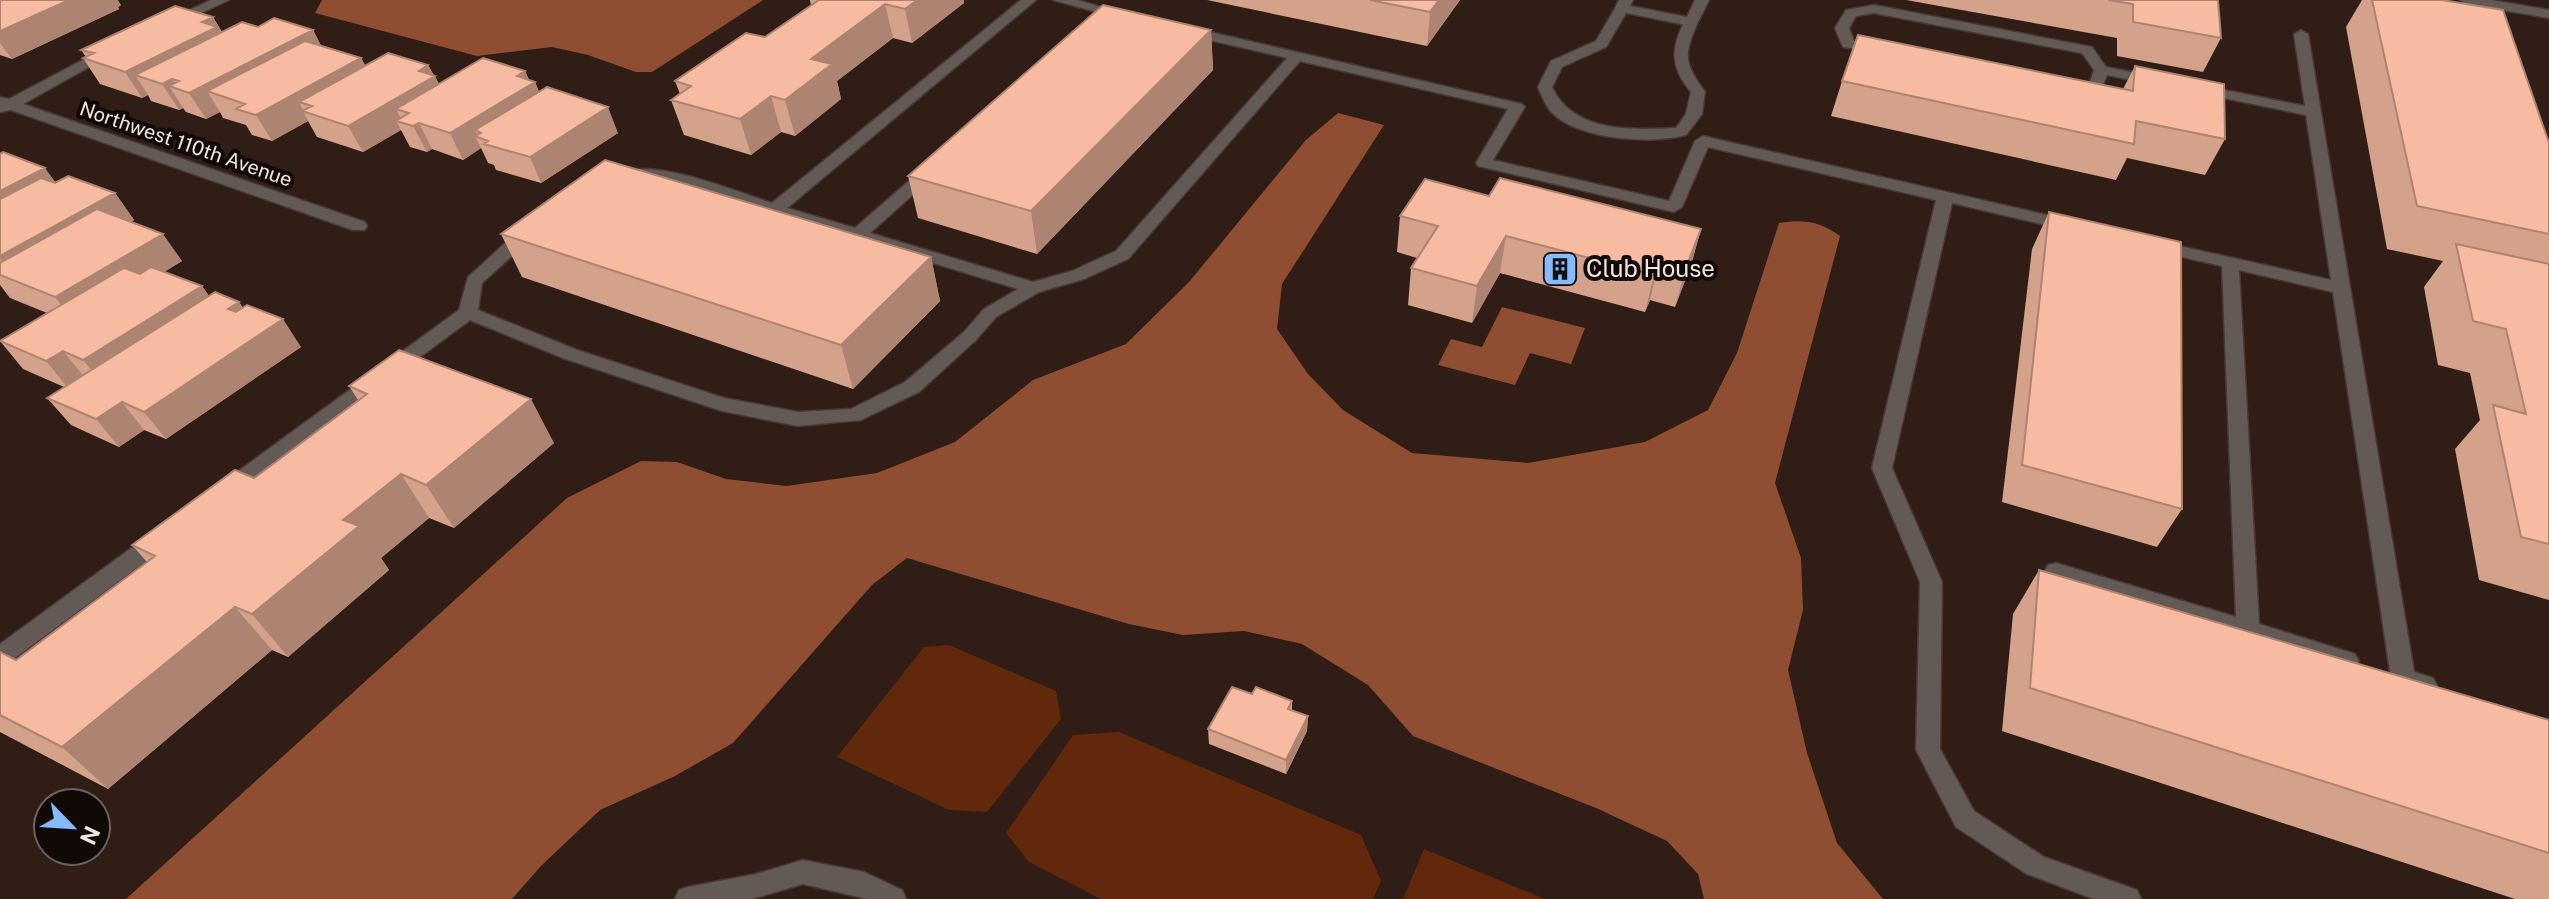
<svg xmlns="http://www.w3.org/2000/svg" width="2549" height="899" font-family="'Public Sans',sans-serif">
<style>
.green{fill:#61280c}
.water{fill:#8f4e31}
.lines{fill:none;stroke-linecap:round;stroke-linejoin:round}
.service-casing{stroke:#4a3932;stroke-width:3}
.minor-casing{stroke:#4a3932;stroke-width:3}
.tertiary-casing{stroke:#4a3932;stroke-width:3}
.service{fill:#635955;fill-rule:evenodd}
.minor{fill:#635955;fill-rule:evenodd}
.tertiary{fill:#635955;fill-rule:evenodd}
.wall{fill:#d4a18a}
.shaded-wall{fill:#ad8371}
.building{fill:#f7bba1;stroke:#ad8371;stroke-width:2}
.labels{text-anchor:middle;stroke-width:8;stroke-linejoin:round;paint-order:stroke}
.far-street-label{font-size:20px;fill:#f1e5df;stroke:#110906}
.poi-label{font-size:24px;fill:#f1e5df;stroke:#110906;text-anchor:start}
</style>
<rect width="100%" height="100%" fill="#2f1d16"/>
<path class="green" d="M949 645 1056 691 1061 719 987 812 949 810 837 757 924 647Z
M1119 732 1361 835 1381 881 1373 899H1101L1029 862 1006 833 1073 735Z
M1424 849 1545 899H1403Z"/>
<path class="water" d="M322 0H763L652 72H636L588 55 552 47 477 56 315 13Z
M1338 113 1384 125 1282 284 1277 329 1308 374 1343 410 1412 453 1528 463 1645 442 1708 410 1737 353 1779 223C1803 219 1820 221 1840 236L1775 483 1801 558 1803 610 1788 670 1807 753 1837 843 1883 899H1704L1698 874 1667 841 1596 808 1413 736 1368 685 1302 644 1244 631 1183 635 1129 624 907 558 872 585 733 743 675 776 600 810 541 866 512 899H126L567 498 641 461 677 462 726 479 787 486 877 473 955 442 1033 380 1126 344 1189 282 1306 140Z
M1502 307 1585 328 1571 364 1530 353 1515 385 1438 365 1451 339 1482 347Z"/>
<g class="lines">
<g class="service-casing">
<path id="service" d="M1021 0H1036L787 208 855 228 924 168 930 166 938 171 936 174 870 233 1033 282 1072 271 1116 251 1287 58 1183 34 1181 31 1188 27 1522 104 1525 107 1493 160 1669 201 1695 141 1703 136 2077 222 2079 226 2077 230 2071 231 1952 203 1892 468 1942 582 1940 749 1974 811 2044 857 2137 890 2141 899H2094L2027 874 1956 827 1916 750 1920 582 1872 468 1936 200 1708 147 1682 207 1674 212 1478 166 1476 163 1508 109 1300 61 1128 259 1084 279 1039 292 996 317 976 340 919 392 861 420 798 426 722 411 563 358 470 320 232 496H218L215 491 218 486 459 310 468 277 523 227H535L537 231 535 235 482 283 478 310 577 350 724 398 798 412 851 409 905 382 964 332 984 309 1018 289 655 178 625 181 617 176C643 153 740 193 772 203Z
M1053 0H1077L1129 15 1122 19Z
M1617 5 1629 8 1606 47 1562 67 1552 87C1573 133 1633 130 1676 128L1686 114 1691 92C1670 67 1670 48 1686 19H1696L1698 22C1683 55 1684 63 1705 92L1702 114 1686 135C1650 144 1589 140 1558 118 1547 110 1543 99 1538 87L1551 61 1596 41Z
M1874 5 2092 47 2106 67 2161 78 2163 81 2156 85 2107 75 2101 89 2068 90V84L2090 82 2094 70 2082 53 1874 13 1856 16 1849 28 1854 41 1886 47V53L1843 47 1835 28 1846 10Z
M2301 30 2308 34 2414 672 2433 678 2437 685 2433 692 2425 695 2395 685 2391 678 2333 292 2239 270 2259 624 2355 654 2359 661 2355 668 2347 670 2048 577 2045 571 2048 565 2056 563 2236 617 2222 266 2151 250 2148 246 2157 241 2331 280 2306 115 2199 93 2192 89 2199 85 2305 106 2294 34Z
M160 531 168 533 171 539 168 545 8 663 0 665V644L152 533Z
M803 860 864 872 902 890 906 899H867L803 884 752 899H675L679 890 688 887 756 874Z"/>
</g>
<g class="minor-casing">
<path id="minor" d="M211 0H229L176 25 164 22Z
M1619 0H1633L1630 6 1687 17 1695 0H1709L1698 22 1691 26 1617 11 1615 8Z
M109 46 114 47V53L23 104 365 222 367 226 365 230H353L11 110 0 112V97L9 99Z"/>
</g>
<g class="tertiary-casing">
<path id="tertiary" d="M2460 0H2491L2549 10V18L2467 4Z"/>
</g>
<use href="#service" class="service"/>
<use href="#minor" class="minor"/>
<use href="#tertiary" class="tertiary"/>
</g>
<path class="wall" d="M0 0 121 5 118 7 119 9 12 59 0 55Z
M810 0H964V3L912 43 893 38 837 81 841 99 795 136 781 132 751 155 684 135 671 100 680 94 675 81 765 37 811 6Z
M1207 0H1460L1427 46Z
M1906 0H2218L2221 38 2203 72 2117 56V38Z
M2362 0H2442L2549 143V600L2479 580 2455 449 2480 420 2470 373 2438 365 2424 287 2443 261 2387 249 2346 27Z
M213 17 222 32 258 27 313 30 321 46 361 58 365 65H428L439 84 525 71 529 80 535 82 539 92 618 133 541 183 496 170 494 165 488 163 481 148 463 160 432 149 427 152 410 147 401 130 363 152 317 137 308 121 272 141 252 135 246 125 223 118 220 112 206 119 186 112 183 108 179 110 151 101 148 95 142 98 100 84 83 58 86 57 81 50Z
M1211 30 1213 70 1037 254 918 218 908 176Z
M2135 66 2225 139 2205 175 2127 158 2116 180 1831 116 1842 81 2123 89Z
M0 154 56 182 115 193 134 220 131 222 182 261 164 272 202 286 209 296 239 302 243 308 301 347 166 439 144 430 119 447 71 425 47 398 64 387 23 369 0 341 47 313 10 298 0 285Z
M1489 196 1701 229 1691 265 1675 307 1650 300 1645 312 1500 273 1472 323 1408 305 1411 268 1417 258 1397 252 1400 216Z
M2049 212 2182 509 2157 547 2002 502 2032 249Z
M501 234 931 257 940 301 853 389 522 277Z
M349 386 554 443 454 528 429 518 381 558 389 570 288 657 272 650 108 789 0 732V652L16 660 147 562 132 545 254 478 358 400Z
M2039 570 2549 720V899H2515L2002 731 2013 614Z
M1252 694 1292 701V710L1308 716 1307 731 1286 774 1209 744 1208 729Z"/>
<path class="shaded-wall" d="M69 0H118L121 5 118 7 119 9 12 59 0 43V31Z
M917 0H964V3L912 43 905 9Z
M1439 0H1460L1427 46 1430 12Z
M885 4 893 38 837 81 841 99 795 136 785 100 811 59Z
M213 17 227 42 172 79 179 90 169 86 183 108 179 110 162 84 135 75 148 95 142 98 125 72 202 22Z
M313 30 326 55 207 91 220 112 206 119 189 93Z
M1211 30 1213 70 1037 254 1031 211Z
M361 58 375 84 312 106 299 102 308 121 272 141 256 115Z
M428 65 434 77 435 76 448 102 409 113 396 109 403 123 396 121 401 130 363 152 348 126 419 71Z
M525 71 531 84 535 82 546 108 481 133 475 130 478 138 475 136 481 148 463 160 450 133 517 76Z
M771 96 781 132 751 155 740 119Z
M608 107 618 133 541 183 530 157Z
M419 123 432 149 427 152 413 126Z
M45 168 65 195 0 230V191Z
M115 193 134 220 21 284 19 283 0 259V256Z
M1701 229 1691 265 1675 307 1685 270Z
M163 234 182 261 77 325 55 297Z
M1506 236 1500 273 1472 323 1477 286Z
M931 257 940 301 853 389 841 345Z
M1659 263 1650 300 1645 312 1654 275Z
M202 286 221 314 106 387 83 360Z
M239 302 258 330 228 309Z
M283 319 301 347 166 439 144 412Z
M63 351 86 379 69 389 46 361Z
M531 399 554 443 454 528 426 485Z
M122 402 144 430 119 447 96 419Z
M401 474 429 518 381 558 389 570 288 657 252 614 343 520Z
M235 607 272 650 108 789 62 747Z
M1308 716 1307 731 1286 774V760Z"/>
<path class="building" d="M0 0H69L0 31Z
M819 0H917L905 9 885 4 811 59 832 64 785 100 771 96 740 119 671 100 691 86 675 81 746 33 765 37Z
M1370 0H1439L1430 12Z
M2108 0H2218L2221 38 2133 22V4Z
M2372 0H2442L2503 10 2549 143V234L2417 206Z
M1103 5 1211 30 1031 211 908 176Z
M175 6 213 17 202 22 217 27 125 72 83 58 94 53 81 50Z
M274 18 313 30 189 93 169 86 179 81 172 79 162 84 135 75 242 22 258 27Z
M1858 35 2133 91 2135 66 2224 84 2225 139 2136 121 2134 144 1842 81Z
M305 41 361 58 256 115 236 109 245 104 207 91Z
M388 53 428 65 419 71 435 76 348 126 302 111 312 106 299 102Z
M483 58 525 71 517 76 535 82 450 133 419 123 413 126 396 121 409 113 396 109Z
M547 87 608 107 530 157 484 144 488 141 475 136 481 133 475 130Z
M3 152 45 168 0 191V154Z
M605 160 931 257 841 345 501 234Z
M68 176 115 193 0 256V199L41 178 55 183Z
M1500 178 1701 229 1685 270 1659 263 1654 275 1506 236 1477 286 1411 268 1438 226 1400 216 1425 179 1489 196Z
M97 209 163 234 55 297 0 275V263Z
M2049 212 2181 242 2182 509 2022 465Z
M2456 244 2549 264V544L2521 537 2493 405 2526 414 2506 329 2473 321Z
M151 267 202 286 83 360 63 351 46 361 0 341 124 268 140 274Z
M215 292 239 302 228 309 236 312 247 305 283 319 144 412 122 402 96 419 47 398Z
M399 350 531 399 426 485 401 474 343 520 359 526 252 614 235 607 62 747 0 715V652L16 660 155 556 132 545 235 470 254 478 367 394 349 386Z
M2039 570 2549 720V853L2030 688Z
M1232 687 1252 694 1256 687 1292 701 1288 709 1308 716 1286 760 1208 729Z"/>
<defs>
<g id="building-square" transform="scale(1.8)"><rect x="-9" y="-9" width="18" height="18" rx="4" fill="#86bbfb" stroke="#110906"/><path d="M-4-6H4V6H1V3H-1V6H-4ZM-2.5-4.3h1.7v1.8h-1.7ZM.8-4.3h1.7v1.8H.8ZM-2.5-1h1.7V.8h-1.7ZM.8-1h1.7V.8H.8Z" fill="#111"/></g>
</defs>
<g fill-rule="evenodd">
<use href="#building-square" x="1560" y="269"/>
</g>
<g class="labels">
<g class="far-street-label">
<text transform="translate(186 144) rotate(19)" y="7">Northwest 110th Avenue</text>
</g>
<g class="poi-label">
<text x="1586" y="277">Club House</text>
</g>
</g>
<g transform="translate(72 827) rotate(115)"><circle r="38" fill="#110906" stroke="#6b615d" stroke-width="2"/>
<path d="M0-6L14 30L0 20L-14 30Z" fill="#86bbfb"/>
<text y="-12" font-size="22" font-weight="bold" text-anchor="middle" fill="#f1e5df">N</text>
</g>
</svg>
